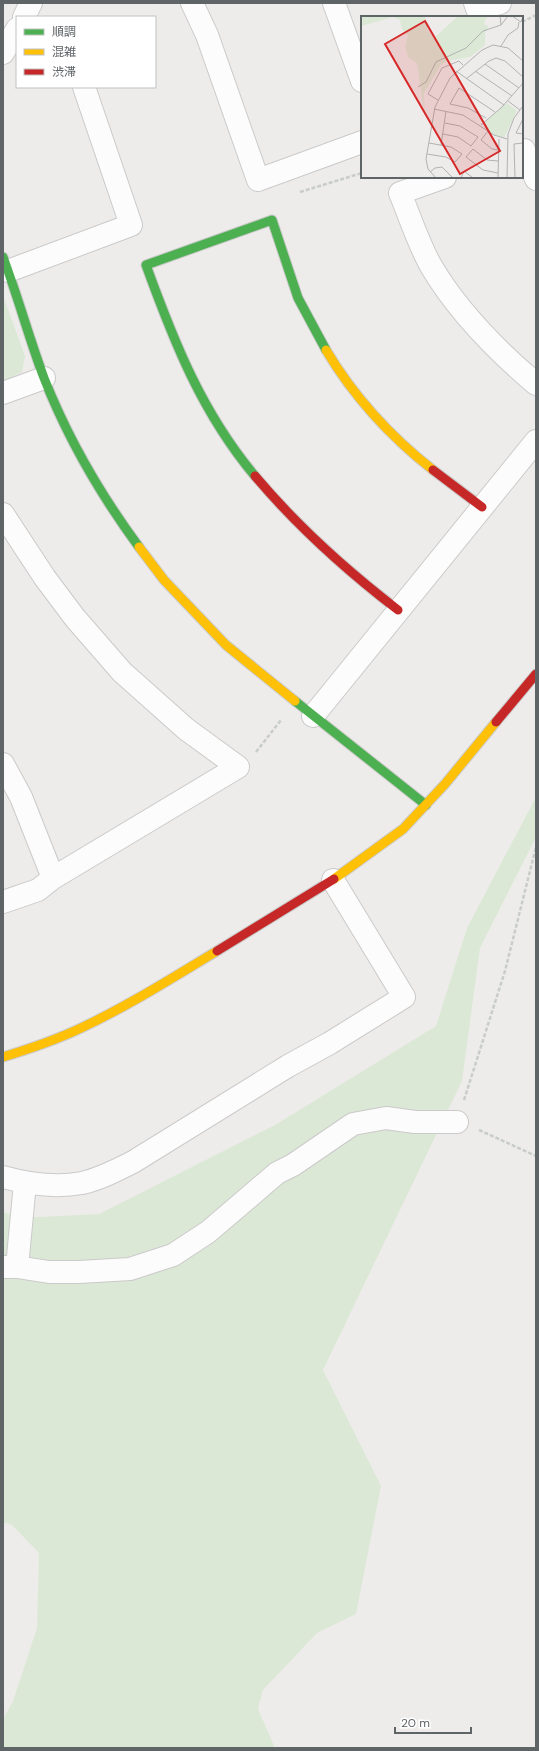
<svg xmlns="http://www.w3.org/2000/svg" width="539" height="1751" font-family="'DM Sans','Noto Sans JP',sans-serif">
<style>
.green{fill:#dce8d6}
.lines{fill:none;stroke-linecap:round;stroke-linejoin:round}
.street-casing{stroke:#cbcaca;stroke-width:24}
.fast-casing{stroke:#cacaca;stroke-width:11}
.slow-casing{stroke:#cacaca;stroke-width:11}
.jam-casing{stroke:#cacaca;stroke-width:11}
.path{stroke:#c8cdca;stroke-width:2.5;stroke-dasharray:4 2;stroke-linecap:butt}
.street{stroke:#fcfcfc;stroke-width:22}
.fast{stroke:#4caf50;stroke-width:9}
.slow{stroke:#ffc107;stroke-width:9}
.jam{stroke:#c62828;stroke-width:9}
.inset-road{fill:none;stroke:#b1b2b2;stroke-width:1}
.view{fill:#d62828;fill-opacity:0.15;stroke:#d62828;stroke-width:2}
.inset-edge{fill:none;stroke:#5f6467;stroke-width:2}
</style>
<rect width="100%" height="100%" fill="#eeecea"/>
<path class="green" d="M3 296 25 356 22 372 3 381Z
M536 797V837L480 948 462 1081 323 1370 381 1486 356 1614 317 1633 263 1690 258 1709 275 1748H3V1719L13 1701 37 1628 39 1553 12 1525 3 1522V1212L20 1218 99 1214 275 1125 436 1026 467 928Z"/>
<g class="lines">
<g class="street-casing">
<path id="street" d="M192 3 207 35 258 180 362 142
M334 3 362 81
M475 3 477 9 500 3
M24 17 31 3
M3 53 17 29
M522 150H524L536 179
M445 177 400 193C410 217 418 243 431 266 458 312 496 350 536 384
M8 271 131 225 84 87
M3 393 44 378
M3 514 45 578 75 618 122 672 186 729 238 767 53 878 21 797 3 764
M313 716 536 441
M3 902 38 890 53 878
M3 1177C28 1184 56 1188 82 1183 100 1179 117 1170 133 1162L288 1066 330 1043 404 997 333 880
M3 1267H17L49 1272H79L130 1269 173 1255 208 1232 277 1173 293 1165 353 1124 386 1118 415 1122H457
M17 1267 25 1183"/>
</g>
<g class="fast-casing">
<path id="fast" d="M3 257C18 297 29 338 44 378 68 439 100 494 139 547
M255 476C202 413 174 342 146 265L272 220 298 298 326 350
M295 701 426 805"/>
</g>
<g class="slow-casing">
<path id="slow" d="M326 350C354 397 391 437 433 470
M139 547 164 580 226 645 295 701
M334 879 403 829 445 784 496 722
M3 1057C29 1049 56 1040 81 1028 128 1006 172 978 217 951"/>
</g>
<g class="jam-casing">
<path id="jam" d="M433 470 482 507
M255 476C298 527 346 570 398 610
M496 722 536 674
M217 951 334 879"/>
</g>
<path class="path" d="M522 22 536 15
M300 192 362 173
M256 752 281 720
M464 1100 505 971 536 847
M479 1130 536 1156"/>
<use href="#street" class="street"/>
<use href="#fast" class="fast"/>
<use href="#slow" class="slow"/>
<use href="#jam" class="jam"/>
</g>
<g transform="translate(361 16)">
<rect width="162" height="162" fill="#eeecea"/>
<path d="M4 0H64L67 15 73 22 97 0H127L123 6 124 9 128 10 124 18V29L109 41 86 45 80 49 63 77 64 101 56 47 47 41 44 30 47 20 41 13 39 4 32 1 0 10V2ZM146 87 156 95 143 122 130 117 122 108Z" fill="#dce8d6"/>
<path class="inset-road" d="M139 0 140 9 147 0M151 0 160 6 162 0M140 30 147 19 157 12 158 6M124 48 158 72M95 55 143 89M114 55 151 80M105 63 128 45 135 42 144 45 162 61M57 71 65 66 75 46 105 32 122 15 140 9M77 84 67 78 81 52 98 45 102 49M147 85 159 94M73 93 102 99 133 119 146 123M125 102 107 92 89 88 98 72 134 96M162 103 155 117 162 118M120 109 141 91 162 67M127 115 120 124 131 133 137 134M82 118 97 121 110 130 117 121 99 110 84 107M80 129 85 95M66 138 85 141 94 146 101 138 90 131 68 127M137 145 126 144 112 133 105 141 122 154 137 157M69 156 74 152 81 151 92 162M75 162 67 153 65 143 74 91 89 62 121 34 132 29 147 32 162 45M100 162 103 155 112 162M137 162 138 123M146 162 147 118 153 102 162 90M154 162 153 128 162 127"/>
<path class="view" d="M64 5 139 135 99 158 24 28Z"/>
<rect width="162" height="162" class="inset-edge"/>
</g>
<rect width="539" height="1751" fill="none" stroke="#5f6467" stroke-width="8"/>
<rect x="16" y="16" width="140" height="72" fill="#ffffff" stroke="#bfc1c2"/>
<rect x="24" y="29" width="20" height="6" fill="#4caf50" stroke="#bfc1c2"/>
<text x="52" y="36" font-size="12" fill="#5f6467">順調</text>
<rect x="24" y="49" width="20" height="6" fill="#ffc107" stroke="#bfc1c2"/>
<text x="52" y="56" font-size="12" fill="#5f6467">混雑</text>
<rect x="24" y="69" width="20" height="6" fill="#c62828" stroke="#bfc1c2"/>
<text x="52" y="76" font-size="12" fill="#5f6467">渋滞</text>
<path d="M395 1727v6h76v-6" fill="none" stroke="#5f6467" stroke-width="2"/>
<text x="401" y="1727" font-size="12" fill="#5f6467" stroke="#ffffff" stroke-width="3" paint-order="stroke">20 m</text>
</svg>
